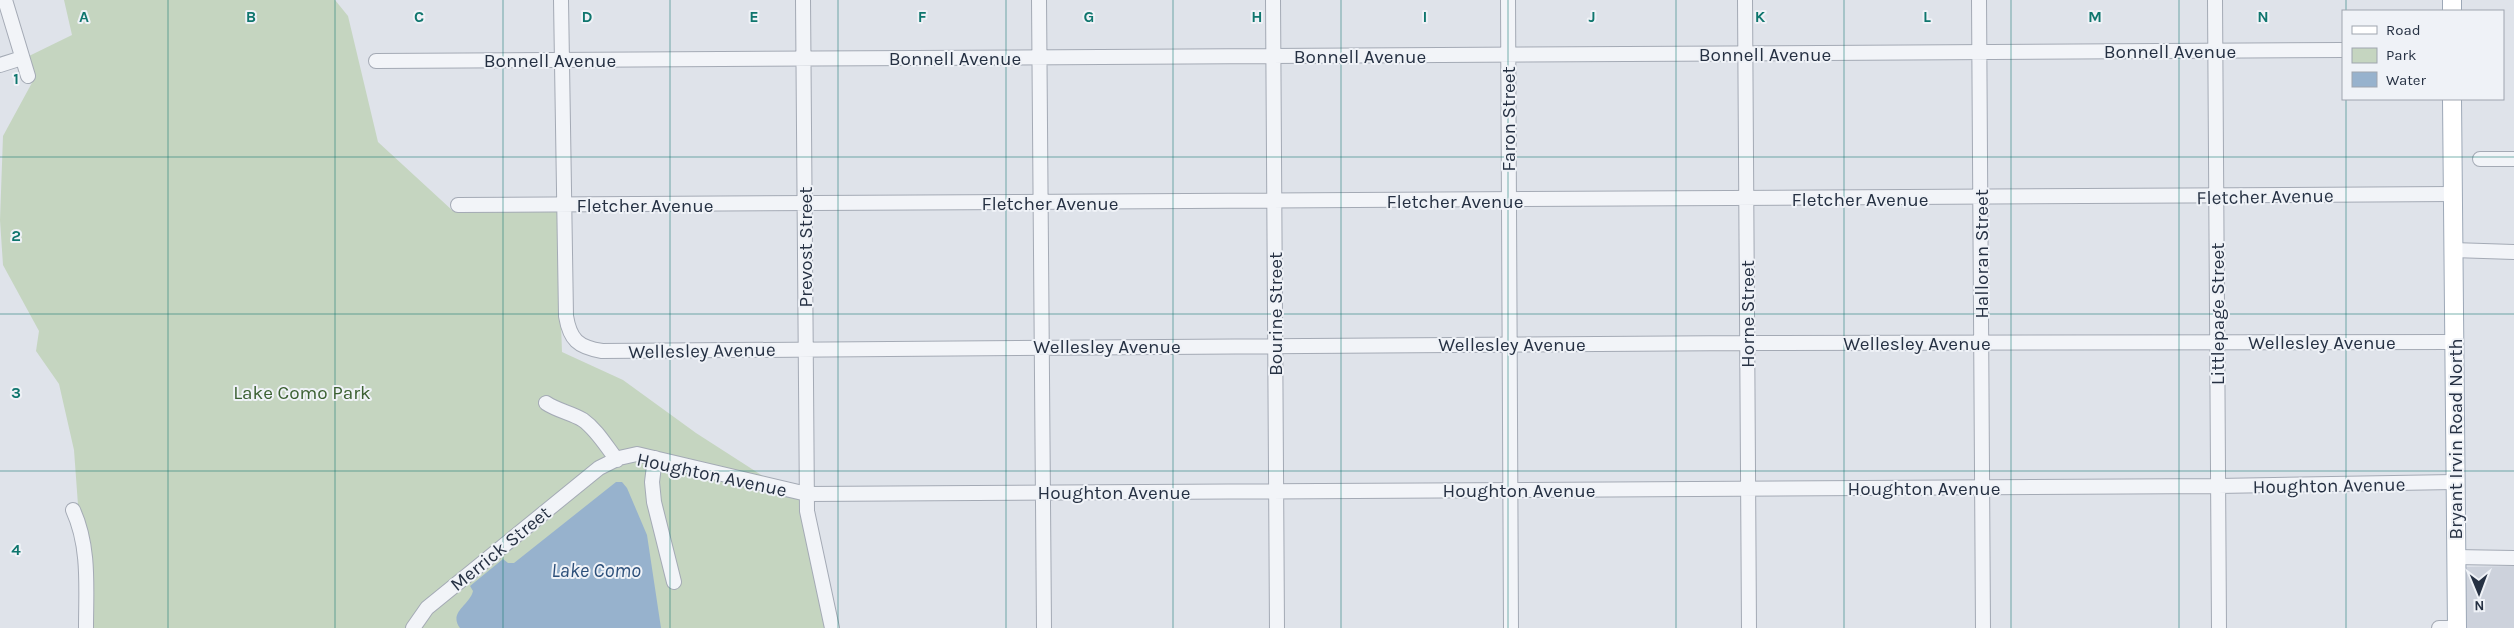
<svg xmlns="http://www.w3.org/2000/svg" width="2514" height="628" font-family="Karla,sans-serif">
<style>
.built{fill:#cdd2dc}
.green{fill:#c5d5c0}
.water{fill:#97b2cd}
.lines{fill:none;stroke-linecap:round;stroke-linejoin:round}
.minor-casing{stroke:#a4aab5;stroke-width:16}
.major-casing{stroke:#9da8b7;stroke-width:20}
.minor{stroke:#f2f4f8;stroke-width:14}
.major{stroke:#fff;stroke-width:18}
.grid{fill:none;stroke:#0f766e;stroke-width:1;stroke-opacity:0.55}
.labels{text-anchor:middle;stroke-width:4;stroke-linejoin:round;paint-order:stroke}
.street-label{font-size:19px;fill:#263143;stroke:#eff2f7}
.park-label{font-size:19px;fill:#3b6032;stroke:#eff2f7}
.water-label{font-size:20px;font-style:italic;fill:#2d507a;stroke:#eff2f7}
.grid-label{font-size:16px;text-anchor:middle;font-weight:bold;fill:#0f766e;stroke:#eff2f7;stroke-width:4;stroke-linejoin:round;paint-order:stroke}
</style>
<rect width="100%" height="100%" fill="#dfe3ea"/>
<path class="built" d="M2514 566V628H2464V567Z"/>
<path class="green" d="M64 0H335L348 16 378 142 453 211H557L562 352 623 380 696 433 800 500 826 628H91L78 505 74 450 59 384 36 351 39 331 3 265 0 220 3 136 34 79 29 56 72 35Z"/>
<path class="water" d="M616 482H622L627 488 647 535 661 628H460C448 612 470 605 473 591L470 586 503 559 508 563H514Z"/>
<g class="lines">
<g class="minor-casing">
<path id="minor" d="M5 0 28 76
M561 0 566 316C570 340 578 347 602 351L1747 343 2454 342
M803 0 807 511 832 628
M1039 0 1044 628
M1273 0 1277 628
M1508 0 1511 628
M1745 0 1749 628
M1979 0 1983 628
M2215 0 2219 628
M376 61 2343 50
M0 65 22 58
M2480 159H2514
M458 205 2453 194
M2453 250 2514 252
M546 403C558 411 572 413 583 420 597 430 606 446 617 460
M655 458 652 482 654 502 674 582
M73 510C90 547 86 589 86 628
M2455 557 2514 558
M413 628 427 608 599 468 619 458 637 454 807 494 2218 486 2455 482
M2439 628H2457"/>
</g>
<g class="major-casing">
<path id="major" d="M2452 11V0
M2452 99 2457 628"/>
</g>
<use href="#minor" class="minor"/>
<use href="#major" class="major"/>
</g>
<path class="grid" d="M168 0V628M335 0V628M503 0V628M670 0V628M838 0V628M1006 0V628M1173 0V628M1341 0V628M1508 0V628M1676 0V628M1844 0V628M2011 0V628M2179 0V628M2346 0V11M2346 99V628M0 157H2514M0 314H2514M0 471H2514"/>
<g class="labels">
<g class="street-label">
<text x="2170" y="58">Bonnell Avenue</text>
<text x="1765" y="61">Bonnell Avenue</text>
<text x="1360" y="63">Bonnell Avenue</text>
<text x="955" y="65">Bonnell Avenue</text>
<text x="550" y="67">Bonnell Avenue</text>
<text transform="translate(1508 119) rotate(-90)" y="7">Faron Street</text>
<text transform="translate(2265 196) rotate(-1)" y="7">Fletcher Avenue</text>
<text x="1860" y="206">Fletcher Avenue</text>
<text x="1455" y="208">Fletcher Avenue</text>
<text x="1050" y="210">Fletcher Avenue</text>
<text x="645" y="212">Fletcher Avenue</text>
<text transform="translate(805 247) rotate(-90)" y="7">Prevost Street</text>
<text transform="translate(1981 254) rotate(-90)" y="7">Halloran Street</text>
<text transform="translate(1275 314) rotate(-90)" y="7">Bourine Street</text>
<text transform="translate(1747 314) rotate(-90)" y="7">Horne Street</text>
<text transform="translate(2217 314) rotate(-90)" y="7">Littlepage Street</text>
<text x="2322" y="349">Wellesley Avenue</text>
<text x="1917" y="350">Wellesley Avenue</text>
<text x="1512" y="351">Wellesley Avenue</text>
<text x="1107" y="353">Wellesley Avenue</text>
<text transform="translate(702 350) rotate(-1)" y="7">Wellesley Avenue</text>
<text transform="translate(2455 439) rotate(-90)" y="7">Bryant Irvin Road North</text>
<text transform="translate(712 474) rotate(12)" y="7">Houghton Avenue</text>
<text transform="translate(2329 485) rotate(-1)" y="7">Houghton Avenue</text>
<text x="1924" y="495">Houghton Avenue</text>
<text x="1519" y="497">Houghton Avenue</text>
<text x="1114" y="499">Houghton Avenue</text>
<text transform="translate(500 548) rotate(-39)" y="7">Merrick Street</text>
</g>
<g class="park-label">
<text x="302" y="399">Lake Como Park</text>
</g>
<g class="water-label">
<text x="596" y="577">Lake Como</text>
</g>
</g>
<g class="grid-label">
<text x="84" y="22">A</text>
<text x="251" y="22">B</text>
<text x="419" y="22">C</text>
<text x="587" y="22">D</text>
<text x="754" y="22">E</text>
<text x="922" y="22">F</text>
<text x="1089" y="22">G</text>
<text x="1257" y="22">H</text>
<text x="1425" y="22">I</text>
<text x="1592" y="22">J</text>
<text x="1760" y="22">K</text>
<text x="1927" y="22">L</text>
<text x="2095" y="22">M</text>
<text x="2263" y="22">N</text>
<text x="16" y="84">1</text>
<text x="16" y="241">2</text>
<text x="16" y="398">3</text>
<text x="16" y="555">4</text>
</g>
<rect x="2342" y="10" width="162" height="90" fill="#eff2f7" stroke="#9fa5af"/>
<rect x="2352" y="26" width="25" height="8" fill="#ffffff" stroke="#9fa5af"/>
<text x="2386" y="35" font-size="15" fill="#263143">Road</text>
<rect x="2352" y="48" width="25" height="15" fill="#c5d5c0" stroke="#9fa5af"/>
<text x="2386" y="60" font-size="15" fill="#263143">Park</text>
<rect x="2352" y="72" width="25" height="15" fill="#97b2cd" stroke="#9fa5af"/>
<text x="2386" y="85" font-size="15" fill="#263143">Water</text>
<g transform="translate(2479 593) rotate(179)" stroke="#eff2f7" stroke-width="4" paint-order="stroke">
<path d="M0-4L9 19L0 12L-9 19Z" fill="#263143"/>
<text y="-8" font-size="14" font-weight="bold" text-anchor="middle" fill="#263143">N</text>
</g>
</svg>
